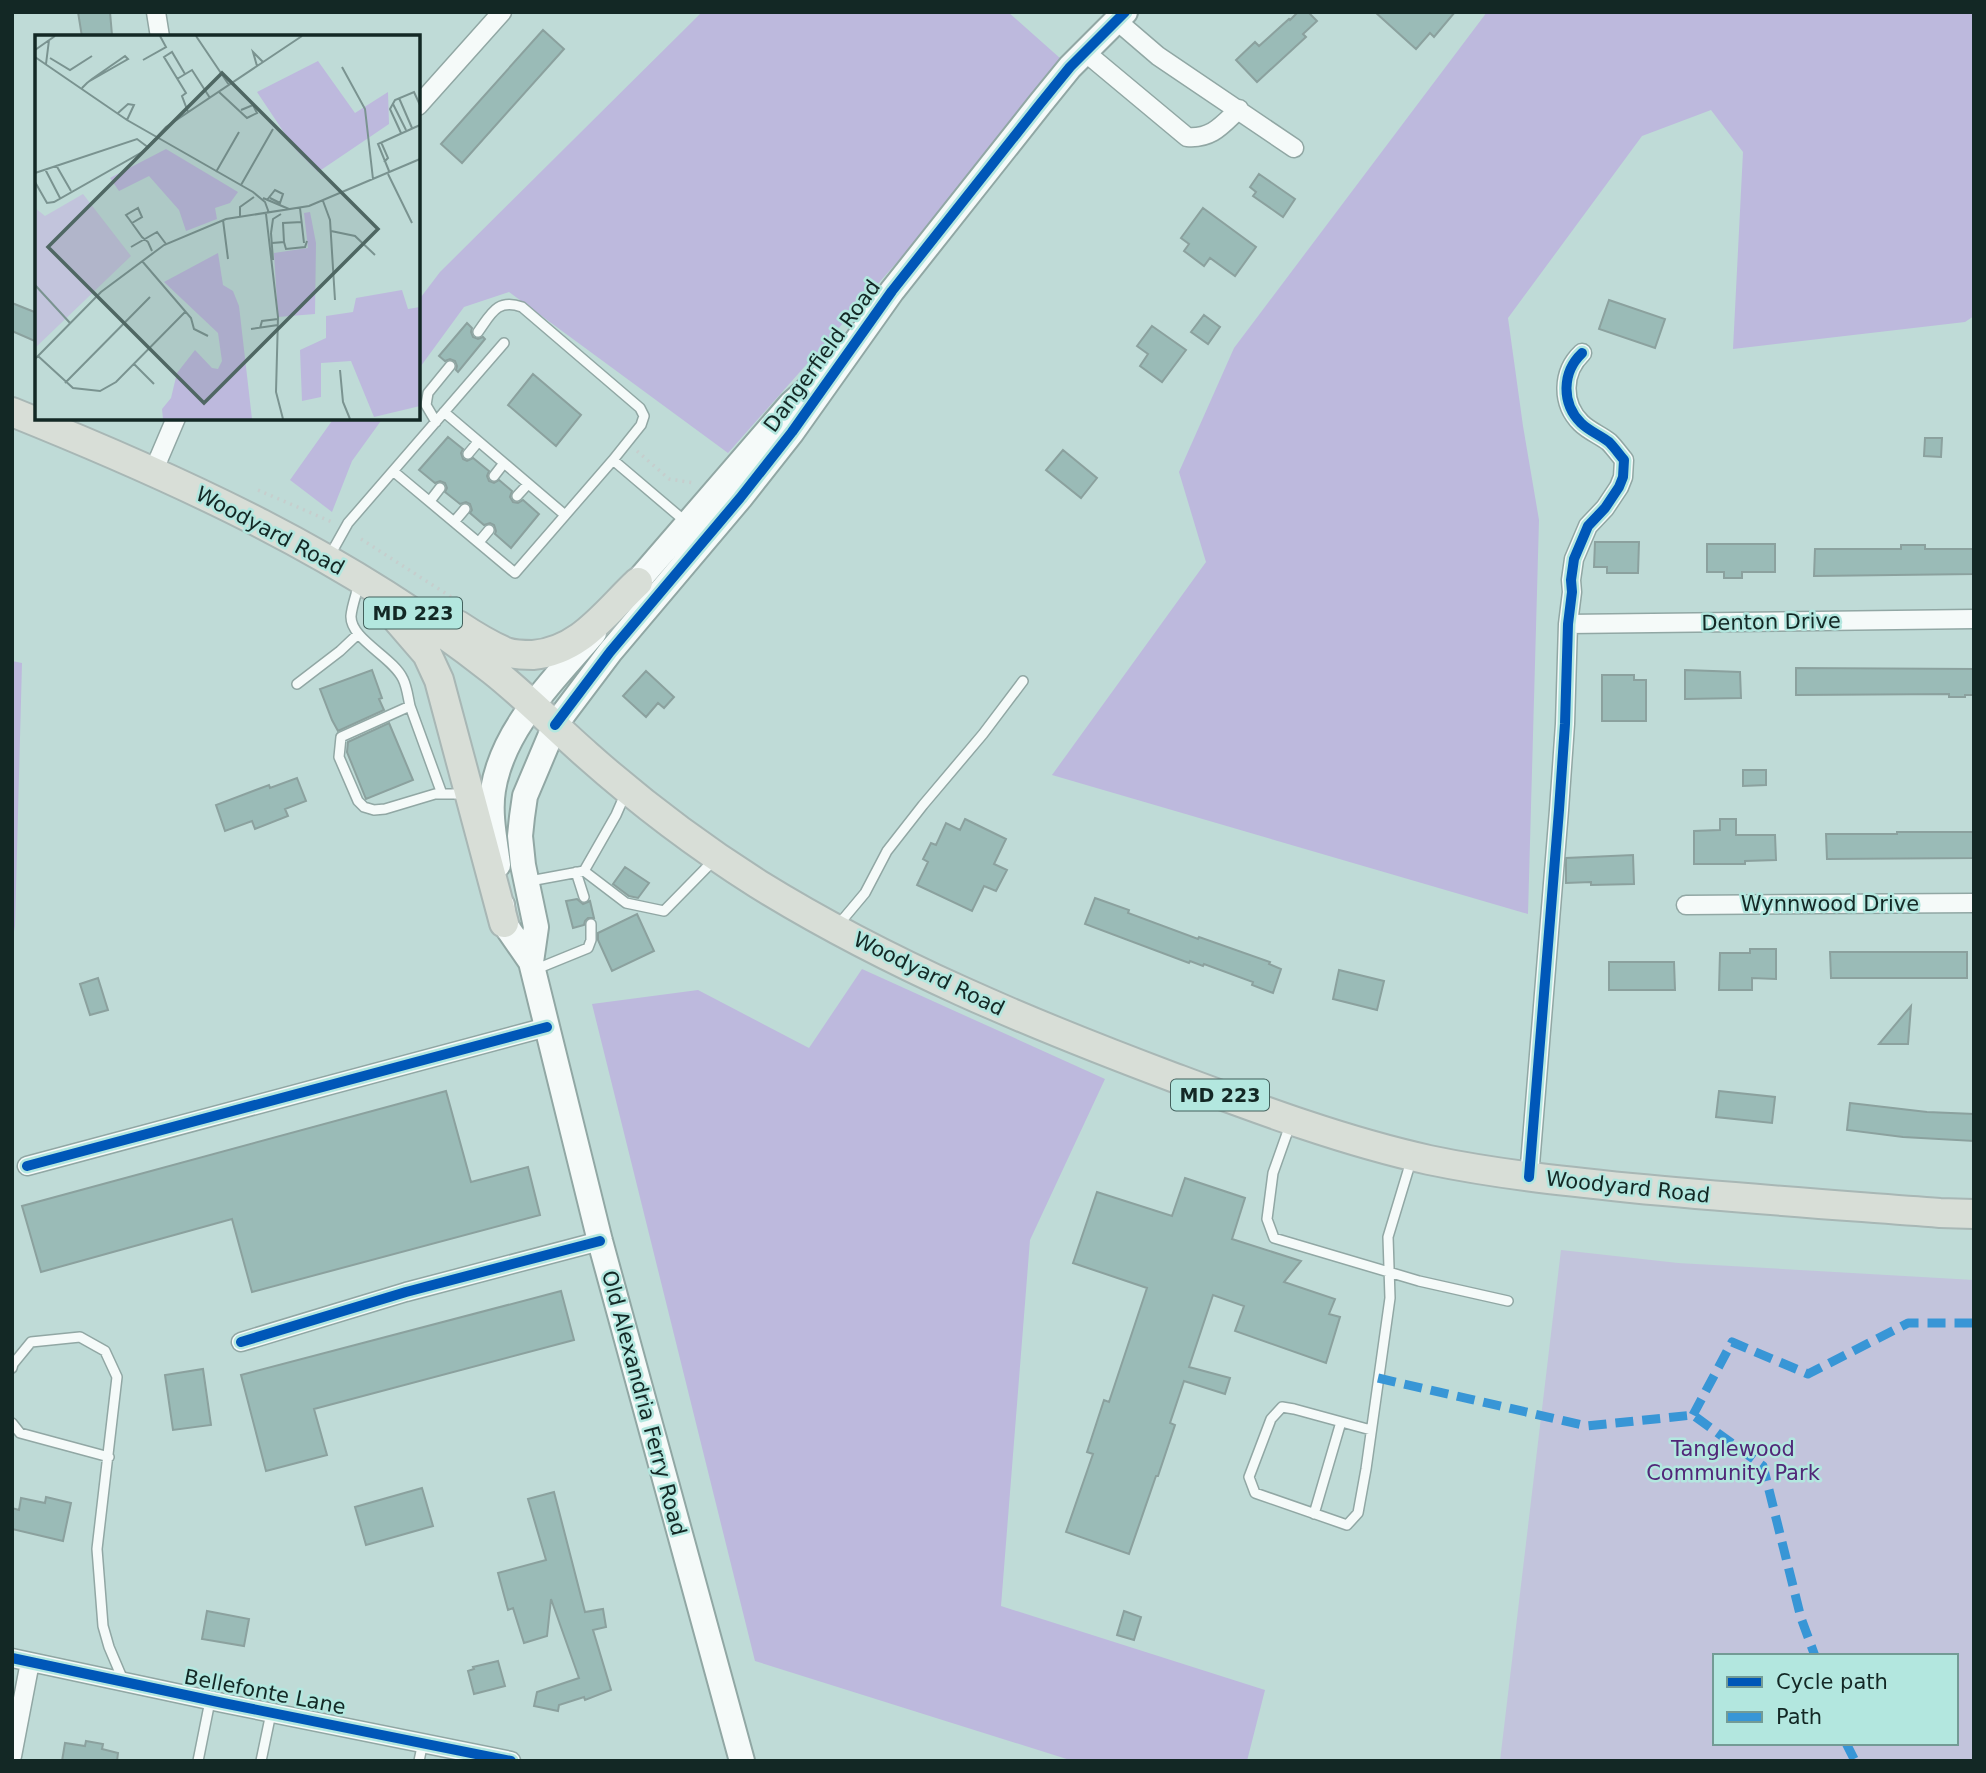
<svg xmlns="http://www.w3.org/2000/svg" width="1986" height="1773" font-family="'DejaVu Sans',sans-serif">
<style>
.green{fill:#c2c4dc;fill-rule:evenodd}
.forest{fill:#bdb9dd}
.building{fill:#9abbb7;stroke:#8ba19e;stroke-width:2}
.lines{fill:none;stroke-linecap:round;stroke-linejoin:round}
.lane-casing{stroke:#91a7a4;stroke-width:12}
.street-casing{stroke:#91a7a4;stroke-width:21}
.secondary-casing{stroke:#91a7a4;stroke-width:28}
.primary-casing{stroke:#a8b7b5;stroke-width:32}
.path{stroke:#c6cecd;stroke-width:3.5;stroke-dasharray:2 5;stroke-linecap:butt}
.lane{stroke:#f5faf9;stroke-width:9}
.street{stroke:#f5faf9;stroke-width:18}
.secondary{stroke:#f5faf9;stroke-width:24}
.primary{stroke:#d8ded7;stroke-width:28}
.quiet{stroke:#3896d6;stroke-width:9;stroke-dasharray:18 9;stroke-linecap:butt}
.cycleway-casing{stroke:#b3e7df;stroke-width:15}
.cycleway{stroke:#0057b8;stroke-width:10}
.labels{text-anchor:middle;stroke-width:5;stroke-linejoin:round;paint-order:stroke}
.shield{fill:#b3e7df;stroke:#43615d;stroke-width:2}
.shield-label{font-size:19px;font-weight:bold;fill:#132825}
.street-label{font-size:21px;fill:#132825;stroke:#b3e7df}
.park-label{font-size:21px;fill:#512778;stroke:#b3e7df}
.inset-road{fill:none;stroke:#7a9390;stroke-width:2}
.view{fill:#4f6763;fill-opacity:0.15;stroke:#4f6763;stroke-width:3.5}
.inset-edge{fill:none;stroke:#132825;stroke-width:3.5}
</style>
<rect width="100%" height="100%" fill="#bfdbd7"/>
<path class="green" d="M1561 1250 1678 1263 1974 1280V1761H1500ZM1715 1656H1956V1743H1715Z"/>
<path class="forest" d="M702 12H1008L1070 67 728 453 509 292 464 307 418 370V301L440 272Z
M1487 12H1974V316L1965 322 1733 349 1743 152 1711 110 1642 136 1508 318 1523 426 1539 520 1528 914 1052 775 1206 562 1179 472 1234 348Z
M334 418H383L352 461 332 512 290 480Z
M12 661 22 663 15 926 12 943Z
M862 969 1105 1079 1030 1240 1001 1606 1265 1690 1247 1761H1073L755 1661 592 1004 698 990 809 1048Z"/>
<path class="building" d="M78 12H110L112 35 82 37Z
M1298 12H1308L1317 21 1303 34 1306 37 1257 82 1236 60 1255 42 1259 46 1289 19 1290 20Z
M1375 12H1455L1434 37 1430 33 1416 49Z
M543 30 564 49 462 163 441 144Z
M1259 174 1295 199 1283 217 1253 196 1256 192 1250 187Z
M1203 208 1256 247 1235 276 1210 258 1204 266 1184 251 1189 244 1181 238Z
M1609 300 1665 319 1655 348 1599 329Z
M12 303 37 313V342L12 331Z
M1204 315 1220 327 1208 344 1191 332Z
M467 323 472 328 471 332 473 337 478 339 483 337 485 339 458 372 456 370 457 366 455 361 450 359 445 361 439 356Z
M1152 326 1186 350 1162 382 1140 366 1148 354 1137 346Z
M533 374 581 415 556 446 508 405Z
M448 437 463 449 461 453 463 459 467 461 473 458 489 471 487 476 489 481 494 483 499 480 512 491 510 497 513 502 518 503 523 500 539 514 511 548 495 534 496 531 494 525 490 523 484 525 470 513 472 510 470 504 466 502 460 504 445 492 447 488 445 483 440 481 435 483 419 470Z
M1925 438H1942L1941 457 1924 456Z
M1063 450 1097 478 1081 498 1046 470Z
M1595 542H1639L1638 573H1607V567H1594Z
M1707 544H1775V572H1742V578H1724V572H1707Z
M1901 545H1925V549H1974V574L1814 576 1815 549H1901Z
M1796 668 1974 669V695H1965V697H1949V694L1796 695Z
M372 670 382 698 379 699 384 710 338 731 332 720 320 689Z
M1685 670 1740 672 1741 698 1685 699Z
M646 671 674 697 664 708 658 703 646 717 623 696Z
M1602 675H1634V680H1646V721H1602Z
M389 723 413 780 366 799 347 752 348 742Z
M1743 770H1766V785L1743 786Z
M297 778 306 801 285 809 288 816 255 829 252 821 225 831 216 805 269 785 270 788Z
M965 819 1006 839 994 864 1007 870 996 891 984 886 972 911 917 885 928 862 923 859 931 843 936 845 946 823 960 830Z
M1720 819H1736V835H1775L1776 860 1745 861V864H1694V831L1720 830Z
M1897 832H1974V858L1827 859 1826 834H1897Z
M1633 855 1634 884 1591 885V882L1566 883V858Z
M625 867 649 883 638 898 629 896 613 884Z
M1095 898 1129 910 1128 913 1198 939 1199 937 1270 962 1269 964 1281 969 1273 993 1252 985 1253 982 1204 964 1203 966 1190 961 1189 963 1085 924Z
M577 899 583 904 590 901 594 918H588L585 921 584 925 573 928 566 901Z
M637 914 654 951 612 971 598 940V933Z
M1750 949H1776V979L1752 978V990H1719L1720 953H1750Z
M1830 952H1967V978H1831Z
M1609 962H1674L1675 990H1609Z
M1339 970 1384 981 1377 1010 1333 999Z
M98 978 108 1010 90 1015 80 984Z
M1911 1006 1908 1044H1879Z
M446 1091 471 1182 528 1167 540 1215 252 1292 232 1219 41 1272 22 1206Z
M1719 1091 1775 1097 1772 1123 1716 1117Z
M1850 1103 1927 1112 1974 1114V1141L1903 1137 1847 1130Z
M1185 1178 1245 1198 1232 1239 1301 1261 1284 1282 1335 1299 1329 1314 1340 1317 1326 1363 1235 1331 1244 1306 1213 1295 1189 1367 1230 1378 1225 1394 1184 1381 1170 1423 1175 1425 1158 1476H1156L1129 1554 1066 1532 1093 1454 1087 1452 1104 1400 1109 1402 1147 1288 1073 1263 1097 1192 1172 1216Z
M561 1291 574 1340 314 1409 327 1455 266 1471 241 1375Z
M203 1369 211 1425 173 1430 165 1375Z
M422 1488 433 1526 366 1545 355 1507Z
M554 1492 585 1612 603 1609 606 1627 593 1630 611 1690 585 1700 584 1697 559 1705 558 1711 534 1706 537 1692 579 1678 551 1599 547 1636 524 1643 513 1608 508 1610 498 1573 546 1560 528 1499Z
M46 1497 71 1503 63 1541 12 1529V1508L19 1510 21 1498 45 1503Z
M207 1611 249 1619 244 1646 202 1639Z
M1124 1611 1141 1617 1134 1640 1117 1635Z
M498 1661 505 1686 474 1694 468 1671 474 1669 473 1667Z
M86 1741 103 1744 102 1749 118 1753 117 1761H62L65 1743 85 1746Z"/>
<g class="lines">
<g class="lane-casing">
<path id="lane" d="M478 332C491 314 497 298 522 307L640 408 644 416 641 425 613 460
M444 412 565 515
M436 422 426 405 428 393 450 366
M468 454 478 442
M393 471 515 573 613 460 686 522
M494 476 504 463
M517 496 528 484
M430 501 440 488
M454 522 465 509
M479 542 489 530
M329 557 348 523 504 343
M359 583C357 593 352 605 351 616 350 639 393 657 403 679 407 687 408 697 410 706
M297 684 340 651 358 634
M442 794 410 706 341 737 339 757 358 801 364 807 374 810 385 809 435 794H464
M584 871 616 815 626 792
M576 872 584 897
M530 881 584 871 626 903 664 911 713 861
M839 924 865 893 887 851 923 805 983 734 1023 681
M534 970 588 948 591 940V924
M1290 1125 1273 1173 1267 1219 1274 1238 1419 1281 1508 1301
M12 1368 13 1364 31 1342 80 1337 105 1351 117 1377 97 1549 103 1626 109 1647 123 1680
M12 1423 20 1433 109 1457
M1371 1430 1294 1409 1282 1407 1271 1419 1249 1477 1255 1493 1347 1525 1358 1513 1366 1469 1390 1298 1388 1237 1411 1161
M1314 1514 1341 1422
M198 1761 210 1701
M261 1761 271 1713
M419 1761 423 1742"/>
</g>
<g class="street-casing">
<path id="street" d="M156 12 160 37
M1116 20 1158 56 1294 148
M1085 52 1187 137C1212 139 1222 125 1239 109
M418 106 502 12
M153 472 176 418
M1568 624 1974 619
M1686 905 1974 903
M27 1166 547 1027
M1529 1177 1559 810 1565 724 1568 624 1572 592 1571 580 1574 559 1588 526 1605 508 1619 487 1623 477 1624 460C1619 454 1614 447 1609 442 1600 435 1589 431 1581 423 1561 403 1562 372 1582 353
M241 1342 406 1292 600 1241
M12 1658 223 1703 511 1761
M12 1756 30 1662"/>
</g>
<g class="secondary-casing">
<path id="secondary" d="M624 597 791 404 843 358
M498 865C495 841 489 814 493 790 503 727 555 679 594 633
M502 905 504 923 531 962 600 1241 742 1761
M531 962 536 927 523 865 520 836 522 817 525 796 555 725 610 652 740 498 792 432 892 291 1040 104 1070 67 1125 12"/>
</g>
<g class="primary-casing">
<path id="primary" d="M12 412C181 480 348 556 492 670 525 696 555 727 587 755 641 803 698 846 758 884 889 965 1031 1024 1175 1078 1258 1109 1343 1141 1429 1160 1496 1174 1563 1181 1631 1188 1734 1198 1837 1205 1940 1213L1974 1214
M389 610 427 654 439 680 504 923
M458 625C473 635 489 645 506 652 514 655 524 655 533 655 580 651 605 613 638 582"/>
</g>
<path class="path" d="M637 451 669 479 694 483
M258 490 332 522
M361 539 459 602"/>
<use href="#lane" class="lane"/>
<use href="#street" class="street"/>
<use href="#secondary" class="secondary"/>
<use href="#primary" class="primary"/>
<path class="quiet" d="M1378 1378 1587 1426 1693 1415 1763 1466 1801 1618 1815 1656
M1693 1415 1732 1342 1808 1374 1908 1323H1974
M1846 1743 1855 1761"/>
<g class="cycleway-casing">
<path id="cycleway" d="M555 725 610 652 740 498 792 432 892 291 1040 104 1070 67 1125 12
M27 1166 547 1027
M1529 1177 1559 810 1565 724 1568 624 1572 592 1571 580 1574 559 1588 526 1605 508 1619 487 1623 477 1624 460C1619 454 1614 447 1609 442 1600 435 1589 431 1581 423 1561 403 1562 372 1582 353
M241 1342 406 1292 600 1241
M12 1658 223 1703 511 1761"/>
</g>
<use href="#cycleway" class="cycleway"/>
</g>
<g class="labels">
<g class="shield">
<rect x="364" y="597.5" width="98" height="31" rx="5"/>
<rect x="1171" y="1079.5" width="98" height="31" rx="5"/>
</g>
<g class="shield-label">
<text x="413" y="620">MD 223</text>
<text x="1220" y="1102">MD 223</text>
</g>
<g class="street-label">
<text transform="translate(822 356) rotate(-54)" y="7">Dangerfield Road</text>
<text transform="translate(270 531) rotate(28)" y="7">Woodyard Road</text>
<text transform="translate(1771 622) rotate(-1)" y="7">Denton Drive</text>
<text x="1830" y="911">Wynnwood Drive</text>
<text transform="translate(929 974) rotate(26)" y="7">Woodyard Road</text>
<text transform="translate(1628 1187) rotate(6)" y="7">Woodyard Road</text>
<text transform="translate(644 1403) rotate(75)" y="7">Old Alexandria Ferry Road</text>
<text transform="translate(265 1692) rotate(11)" y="7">Bellefonte Lane</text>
</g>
<g class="park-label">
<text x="1733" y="1456">Tanglewood<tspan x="1733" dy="24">Community Park</tspan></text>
</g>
</g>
<g transform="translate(35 35)">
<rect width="385" height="385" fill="#bfdbd7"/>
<path d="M48 159 96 221 0 313V173L10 181Z" fill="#c2c4dc"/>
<path d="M283 26 320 78 353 57 354 89 283 137 260 114 222 57ZM131 114 203 157 195 168 180 173 182 184 151 196 144 175 114 141 84 156 75 143ZM275 177 281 208 280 279 243 282 239 218 273 213 269 178ZM183 218 188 250 198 256 204 271 217 384H128L127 374 136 363 142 338 160 315 177 333 183 334 187 326 183 298 129 247ZM367 255 373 274 385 272V371L339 382 316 326 286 328V362L267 366 265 315 291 303V281L318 277 321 263Z" fill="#bdb9dd"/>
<path class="inset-road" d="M161 1 194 50M0 15 20 1M0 22 92 85 218 157 230 167 234 178M15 23 35 35 57 21M108 25 131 12 125 1M11 29 14 5M222 31 218 17 228 27M307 32 330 74 338 144M150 39 137 17 129 22 151 58 147 61 153 77M142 44 157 35 175 63M47 53 52 48 57 44 90 21 93 24 53 47M184 57 212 83 222 78 218 70 206 75M364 63 377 93M358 69 371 95M83 78 93 69 99 70 92 85M366 98 355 74 360 65 379 57 385 70M346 107 353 123 349 127M21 130 36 156M10 134 25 163M354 136 343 109 385 90M181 137 204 97M0 138 102 104 114 113M353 139 377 188M0 147 12 168 19 167 109 116 131 92 267 1M206 150 238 94M228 163 254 174M232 165 240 155 248 159 245 168 235 163M288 166 295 185 300 265M265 173 269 208M231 179 243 282 241 357 248 384M205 181V172L219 162M188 185 193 224M97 188 107 182 103 173 91 180 94 184 107 202 113 207 117 216M296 196 320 201 340 220M236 198 238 225M236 198 238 184 246 179M249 207 251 214 270 212 272 206M237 208 249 207 248 188 267 187M96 212 122 197 131 209M107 226 156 283 159 294 173 301M0 250 35 288M225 293 227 286 243 284M216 294 243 290M3 321 38 353 65 356 81 347 151 276M0 324 66 257 129 210 191 184 274 171 385 124M99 329 119 349M305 335 308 367 315 384M30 348 115 262"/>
<path class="view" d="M187 38 343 194 169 368 13 212Z"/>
<rect width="385" height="385" class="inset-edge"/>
</g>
<rect width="1986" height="1773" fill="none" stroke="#132825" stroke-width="28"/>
<rect x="1713" y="1654" width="245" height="91" fill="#b3e7df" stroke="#739b95" stroke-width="2"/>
<rect x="1727" y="1677" width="35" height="10" fill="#0057b8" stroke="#739b95" stroke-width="2"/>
<text x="1776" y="1689" font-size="21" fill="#132825">Cycle path</text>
<rect x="1727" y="1712" width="35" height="10" fill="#3896d6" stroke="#739b95" stroke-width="2"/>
<text x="1776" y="1724" font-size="21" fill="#132825">Path</text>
</svg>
